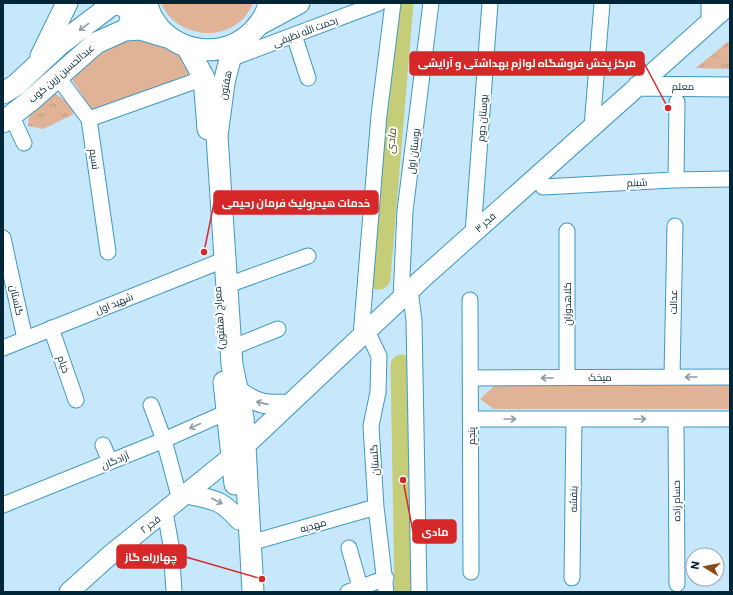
<svg xmlns="http://www.w3.org/2000/svg" width="733" height="595" font-family="Commissioner,Cairo,sans-serif">
<style>
.grass{fill:url(#grass-tufts)}
.park{fill:#e0b296}
.lines{fill:none;stroke-linecap:round;stroke-linejoin:round}
.river{stroke:#c5cd79;stroke-width:23}
.minor-casing{stroke:#3f98c4;stroke-width:17}
.tertiary-casing{stroke:#3f98c4;stroke-width:21}
.secondary-casing{stroke:#3f98c4;stroke-width:23}
.minor{stroke:#fff;stroke-width:15}
.tertiary{stroke:#fff;stroke-width:19}
.secondary{stroke:#fff;stroke-width:21}
.oneway{stroke:#8c9da5}
.labels{text-anchor:middle;stroke-width:4;stroke-linejoin:round;paint-order:stroke}
.street-label{font-size:10px;fill:#002637;stroke:#fff}
.water-label{font-size:11px;font-style:italic;fill:#4a4e0e;stroke:#fff}
.leader{fill:none;stroke:#d62828;stroke-width:1.5}
.callout-dot{fill:#d62828;stroke:#fff;stroke-width:1.5}
.callout{fill:#d62828;stroke:#d62828;stroke-width:1.5}
.callout-label{font-size:11px;text-anchor:middle;font-weight:bold;fill:#fff}
</style>
<defs>
<pattern id="grass-tufts" width="24" height="20" patternUnits="userSpaceOnUse"><rect width="24" height="20" fill="#e0b296"/><path d="M3 7l-1-3M5 7V3M7 7l1-3M15 17l-1-3M17 17v-4M19 17l1-3" fill="none" stroke="#be9982"/></pattern>
</defs>
<rect width="100%" height="100%" fill="#c7e8fa"/>
<path class="grass" d="M730 40V69L696 68Z
M54 93 69 103 74 114 43 129 28 126 30 110Z"/>
<path class="park" d="M161 3H253C237 44 178 42 161 3Z
M126 32 176 46 192 73 93 112 71 78 96 46Z
M730 385V409H494L480 399 494 386Z"/>
<g class="lines">
<path class="river" d="M379 278 402 3
M402 366 406 592"/>
<g class="minor-casing">
<path id="minor" d="M709 23V3
M294 35 308 78
M230 59 379 3
M57 76 89 119 108 252
M11 115 24 143
M89 119 204 78
M592 127 602 3
M676 180 677 102
M543 187 673 180 730 179
M473 233 490 3
M3 238 25 339
M228 285 308 256
M410 290 414 320 419 592
M401 299 405 211 431 3
M470 300 471 572
M51 328 76 400
M367 331 379 356 378 392 371 426 376 507 386 592
M361 336 379 115 393 3
M3 348 226 259
M231 348 278 329
M672 377 675 226
M471 378 730 377
M567 378V231
M151 405 164 440 180 500
M471 419H730
M676 419 677 584
M103 445 110 462
M3 505 164 440 227 412
M165 512 171 545 174 592
M250 543 376 507
M349 548 360 587
M572 578 574 419
M348 592 386 578"/>
</g>
<g class="tertiary-casing">
<path id="tertiary" d="M637 86 730 87
M238 390C257 405 267 405 289 404
M188 494C215 501 219 498 239 520
M69 592 109 556 245 446 423 278 730 4"/>
</g>
<g class="secondary-casing">
<path id="secondary" d="M147 3C148 12 155 23 161 30 186 55 226 57 252 32 260 24 267 14 269 3
M112 5C129 1 137 19 125 30
M258 25 299 3
M244 39 230 59 224 83 217 136 232 365 243 418 245 446 253 592
M187 47 204 78 208 129
M41 56 67 3
M3 93 16 85 59 45 114 3
M3 122 30 101 96 43 125 30 140 29 170 38
M224 382 235 484"/>
</g>
<use href="#minor" class="minor"/>
<use href="#tertiary" class="tertiary"/>
<use href="#secondary" class="secondary"/>
</g>
<defs><path id="oneway-shaft" d="M-6 0H5M1.5-3L5.5 0L1.5 3" fill="none" stroke-width="1.6" stroke-linecap="round" stroke-linejoin="round"/></defs>
<g class="oneway">
<use href="#oneway-shaft" transform="translate(84 27) rotate(143)"/>
<use href="#oneway-shaft" transform="translate(691 377) rotate(180)"/>
<use href="#oneway-shaft" transform="translate(547 378) rotate(180)"/>
<use href="#oneway-shaft" transform="translate(262 403) rotate(-167)"/>
<use href="#oneway-shaft" transform="translate(510 419)"/>
<use href="#oneway-shaft" transform="translate(640 419)"/>
<use href="#oneway-shaft" transform="translate(195 426) rotate(156)"/>
<use href="#oneway-shaft" transform="translate(217 501) rotate(27)"/>
</g>
<g class="labels">
<g class="street-label">
<text transform="translate(305 31) rotate(-21)" y="4">رحمت الله نظیفی</text>
<text transform="translate(61 73) rotate(-41)" y="4">عبدالحسین زرین کوب</text>
<text transform="translate(225 85) rotate(-79)" y="4">هفتون</text>
<text x="683" y="90">معلم</text>
<text transform="translate(482 118) rotate(-86)" y="4">بوستان دوم</text>
<text transform="translate(413 151) rotate(-83)" y="4">بوستان اول</text>
<text transform="translate(95 159) rotate(82)" y="4">نسیم</text>
<text transform="translate(637 182) rotate(-3)" y="4">شبنم</text>
<text transform="translate(485 222) rotate(-42)" y="4">فجر ۳</text>
<text transform="translate(17 300) rotate(78)" y="4">گلستان</text>
<text transform="translate(673 302) rotate(-89)" y="4">عدالت</text>
<text transform="translate(114 303) rotate(-22)" y="4">شهید اول</text>
<text transform="translate(567 304) rotate(-90)" y="4">کلاهدوزان</text>
<text transform="translate(219 318) rotate(-94)" y="4">معراج (هفتون)</text>
<text transform="translate(64 364) rotate(71)" y="4">خیام</text>
<text x="600" y="381">میخک</text>
<text transform="translate(471 436) rotate(-90)" y="4">پنجم</text>
<text transform="translate(115 460) rotate(-22)" y="4">آزادگان</text>
<text transform="translate(374 460) rotate(-94)" y="4">گلستان</text>
<text transform="translate(573 499) rotate(-89)" y="4">بنفشه</text>
<text transform="translate(676 501) rotate(-91)" y="4">حسام زاده</text>
<text transform="translate(150 524) rotate(-38)" y="4">فجر ۲</text>
<text transform="translate(313 525) rotate(-16)" y="4">مهدیه</text>
</g>
<g class="water-label">
<text transform="translate(391 141) rotate(-85)" y="4">مادی</text>
</g>
</g>
<path class="leader" d="M668 108L644 63M204 252L214 203M403 480L413 532M262 579L186 557"/>
<g class="callout-dot">
<circle cx="668" cy="108" r="4"/>
<circle cx="204" cy="252" r="4"/>
<circle cx="403" cy="480" r="4"/>
<circle cx="262" cy="579" r="4"/>
</g>
<g class="callout">
<rect x="410" y="52" width="234" height="23" rx="4"/>
<rect x="214" y="191" width="164" height="23" rx="4"/>
<rect x="413" y="520" width="43" height="23" rx="4"/>
<rect x="117" y="545" width="69" height="23" rx="4"/>
</g>
<g class="callout-label">
<text x="527" y="67">مرکز پخش فروشگاه لوازم بهداشتی و آرایشی</text>
<text x="296" y="207">خدمات هیدرولیک فرمان رحیمی</text>
<text x="435" y="536">مادی</text>
<text x="151" y="561">چهارراه گاز</text>
</g>
<rect width="733" height="595" fill="none" stroke="#002637" stroke-width="8"/>
<g transform="translate(705 567) rotate(280)"><circle r="19" fill="#ffffff" stroke="#99a8af"/>
<path d="M0-3L7 15L0 10L-7 15Z" fill="#8c4a18"/>
<text y="-6" font-size="11" font-weight="bold" text-anchor="middle" fill="#002637">N</text>
</g>
</svg>
